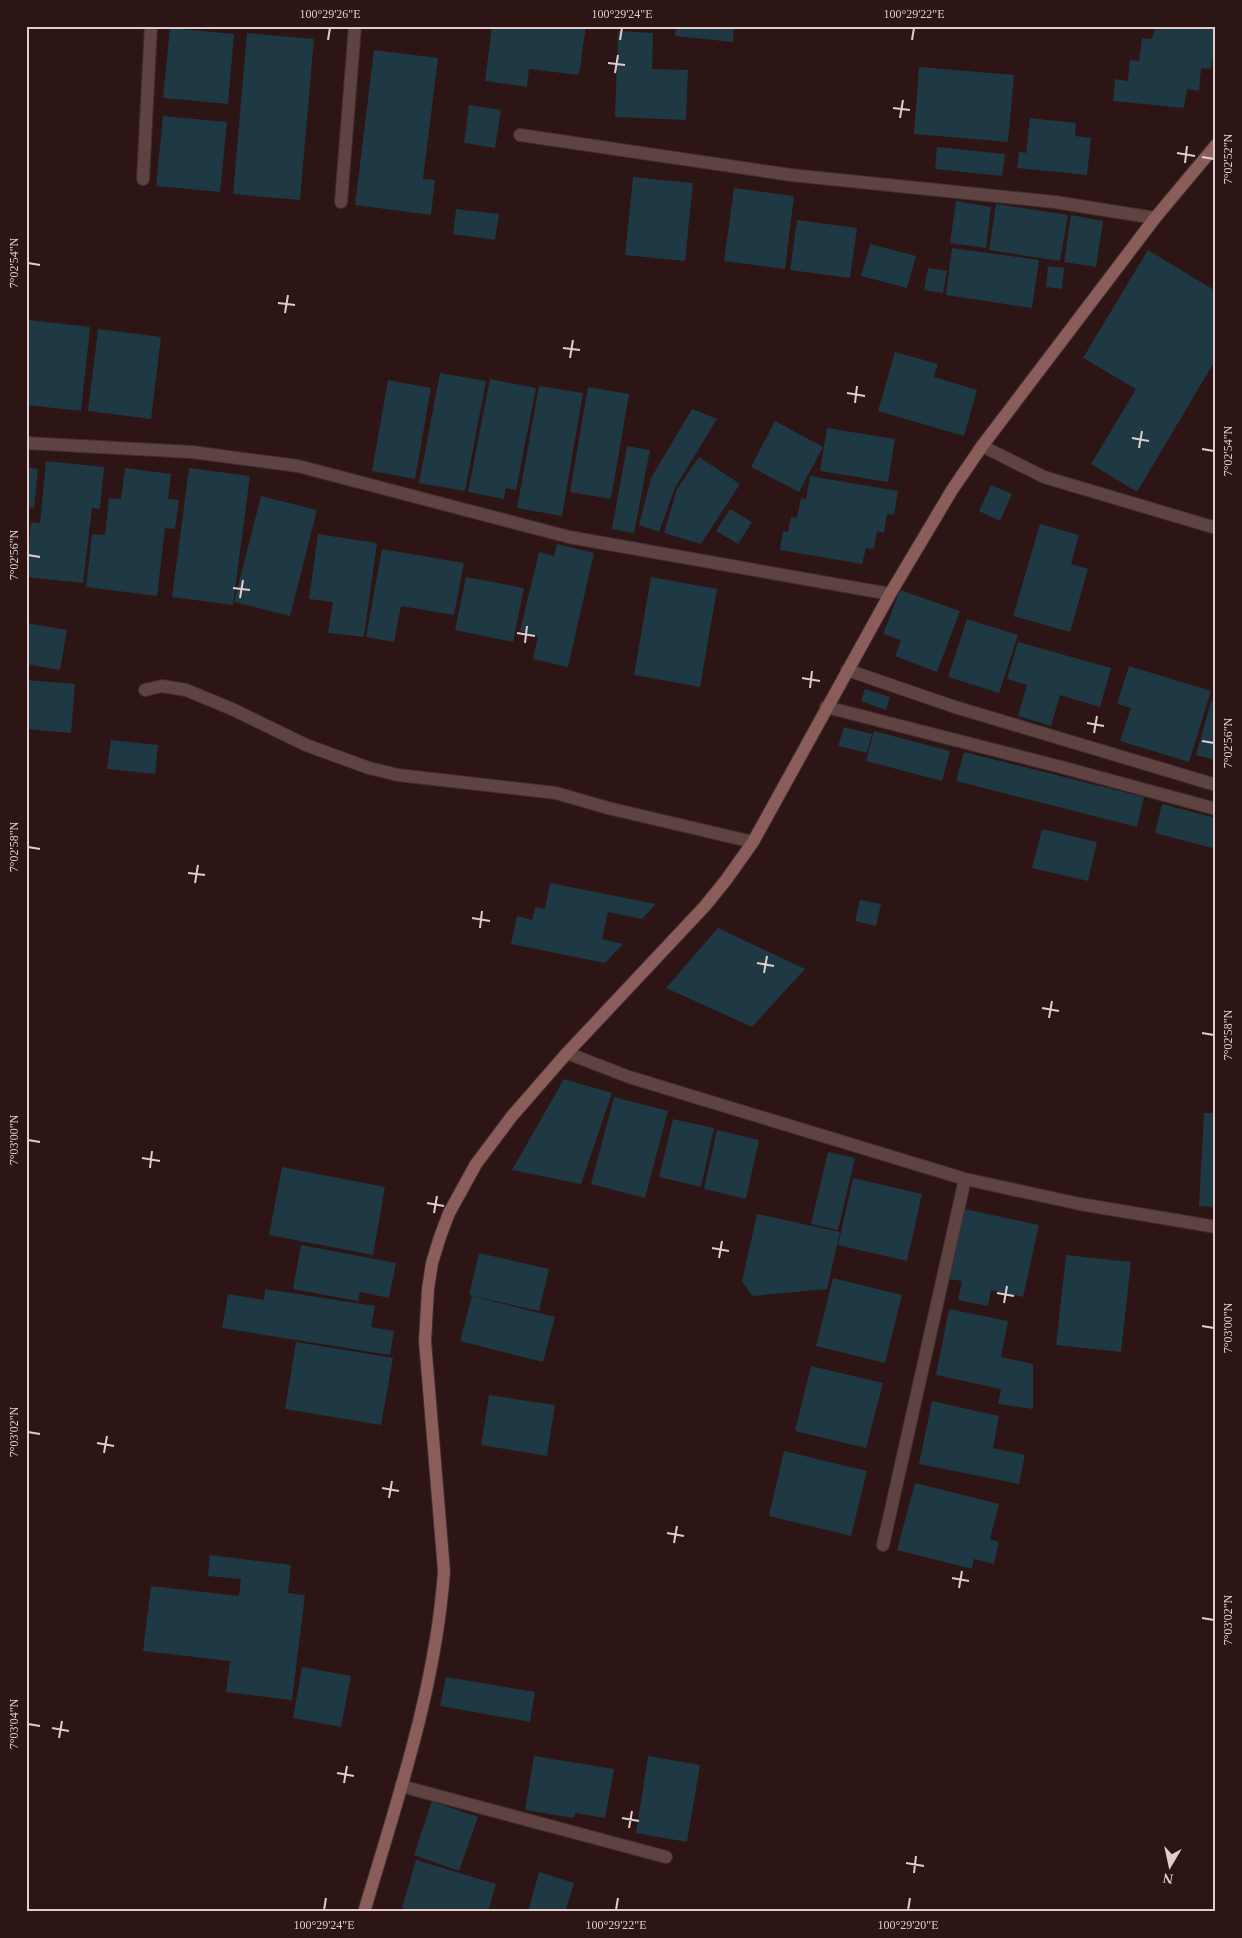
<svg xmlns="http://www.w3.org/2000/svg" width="1242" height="1938" font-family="Georgia,serif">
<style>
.building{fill:#1e3844}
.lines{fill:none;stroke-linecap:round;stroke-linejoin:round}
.lane-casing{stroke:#402f2f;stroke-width:14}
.street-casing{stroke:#402f2f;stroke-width:14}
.secondary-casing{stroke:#402f2f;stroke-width:14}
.lane{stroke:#5e4341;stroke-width:12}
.street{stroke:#5e4341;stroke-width:12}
.secondary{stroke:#8a5d5a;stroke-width:12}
.ticks{fill:none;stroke:#dfcecd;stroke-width:2}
.neatline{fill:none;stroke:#dfcecd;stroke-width:2}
.ticks-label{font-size:12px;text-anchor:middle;fill:#dfcecd}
</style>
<rect width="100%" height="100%" fill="#2c1514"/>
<path class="building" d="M492 26H586L579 75 529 69 527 87 485 81Z
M676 26H734L733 42 675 36Z
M1157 26H1216V48H1214L1211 69 1201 68 1199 91 1187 89 1184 108 1113 101 1115 79 1128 81 1130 60 1139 61 1142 38 1151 39Z
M170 28 234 34 228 104 163 98Z
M618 31 653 33 652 69 688 70 686 120 615 117Z
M247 33 314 39 300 200 233 194Z
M374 50 438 58 423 179 435 180 431 215 355 205Z
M919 67 1014 75 1008 142 914 134Z
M469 105 501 110 495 148 464 143Z
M163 116 227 122 220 192 156 186Z
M1030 118 1076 123 1075 136 1091 138 1087 175 1017 168 1019 152 1026 153Z
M937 147 1005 154 1002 176 935 169Z
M633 177 693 183 685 261 625 255Z
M734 188 794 196 785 269 724 261Z
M956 201 991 207 986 248 950 243Z
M996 204 1068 215 1060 261 989 250Z
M456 209 499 214 495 240 453 234Z
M1071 215 1103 221 1096 267 1064 262Z
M797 220 857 228 850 278 790 270Z
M870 244 916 256 907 288 861 276Z
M952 248 1039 260 1032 308 946 295Z
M1148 250 1214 290 1216 287V359L1137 492 1091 464 1136 389 1083 358Z
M1048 266 1064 268 1062 289 1046 287Z
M928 268 947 271 943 293 924 290Z
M29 320 90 327 81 411 26 405V344Z
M98 329 161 337 151 419 88 411Z
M895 352 938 364 934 377 977 390 964 436 878 411Z
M440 373 486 381 465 491 419 483Z
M490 379 536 388 516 490 506 488 504 499 468 492Z
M388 380 431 388 415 479 372 471Z
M539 386 583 393 562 516 517 508Z
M588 387 629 394 611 499 570 492Z
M692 409 717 419 675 488 659 532 639 525 651 478Z
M775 421 823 447 799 492 751 467Z
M827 428 895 439 888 482 820 471Z
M627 446 650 450 634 533 612 529Z
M699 457 740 484 701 544 664 533 677 489Z
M46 461 104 467 100 509 92 508 83 583 26 577 31 522 40 523Z
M26 467 38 469 34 508 26 507Z
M125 468 171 474 168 499 179 500 175 529 165 528 157 596 86 587 92 534 105 535 109 498 121 499Z
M189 468 250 476 233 605 172 597Z
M810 476 898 491 894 515 887 514 884 533 877 531 874 549 866 548 862 564 780 550 783 531 788 532 791 517 797 518 801 498 806 499Z
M991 485 1012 494 1000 521 979 511Z
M261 496 317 510 290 616 234 602Z
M730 509 752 522 738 544 716 531Z
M1040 524 1079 535 1071 564 1088 569 1070 632 1013 616Z
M318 534 377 543 364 637 328 633 333 602 309 599Z
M557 544 594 553 568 667 533 659 538 636 520 631 539 552 554 556Z
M382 549 464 563 454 615 401 606 394 642 366 637Z
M466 577 524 588 513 642 455 630Z
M651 577 717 589 700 687 634 675Z
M900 590 960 611 937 672 895 656 901 640 883 634Z
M967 619 1018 635 999 693 948 677Z
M26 623 67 630 60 670 26 664Z
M1018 642 1111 668 1100 707 1060 695 1051 726 1018 716 1027 685 1007 679Z
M1129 666 1211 691 1189 762 1120 741 1131 708 1117 704Z
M26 680 75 684 71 733 26 729Z
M865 689 890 697 886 710 861 701Z
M1211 701 1216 702V760L1196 755Z
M844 727 872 734 867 753 838 746Z
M874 731 950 751 942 781 866 761Z
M111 740 158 745 155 774 107 769Z
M964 752 1144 797 1137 827 956 781Z
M1162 804 1216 818V849L1155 833Z
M1042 829 1097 842 1088 881 1032 868Z
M550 883 656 904 642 919 608 912 602 939 623 944 605 963 511 944 517 916 532 920 535 907 545 909Z
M860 900 881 904 876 926 855 921Z
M718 928 805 969 752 1027 666 988Z
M564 1079 612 1093 581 1184 512 1170Z
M614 1097 668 1111 645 1198 591 1184Z
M1204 1113H1216V1207L1199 1206Z
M673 1119 714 1128 701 1187 659 1177Z
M717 1130 759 1140 746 1199 704 1189Z
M828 1152 855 1158 838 1230 811 1224Z
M282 1167 385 1187 373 1255 269 1235Z
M853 1178 922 1194 907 1261 838 1245Z
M965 1209 1039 1225 1023 1297 991 1290 988 1306 958 1300 962 1281 949 1279Z
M757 1214 840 1232 827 1289 752 1296 742 1281Z
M301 1245 396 1263 389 1298 360 1292 358 1301 293 1289Z
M479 1253 549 1269 539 1311 469 1295Z
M1066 1255 1131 1262 1121 1352 1056 1345Z
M833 1278 902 1295 885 1363 816 1346Z
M265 1289 375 1306 371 1327 394 1331 390 1355 222 1328 228 1294 264 1300Z
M472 1296 555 1317 543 1362 460 1341Z
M949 1309 1008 1321 1001 1357 1033 1364V1409L998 1404 1001 1389 936 1375Z
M296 1342 393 1358 381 1425 285 1409Z
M811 1366 883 1383 866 1448 795 1431Z
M489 1395 555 1405 547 1456 481 1445Z
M932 1401 999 1416 993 1448 1025 1455 1019 1484 919 1464Z
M784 1451 867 1471 851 1536 769 1516Z
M915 1483 999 1504 990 1539 999 1542 994 1564 974 1559 972 1569 897 1550Z
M210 1555 291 1565 288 1593 305 1595 292 1700 226 1692 230 1661 143 1651 151 1586 239 1596 241 1579 208 1576Z
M302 1667 351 1676 341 1727 293 1718Z
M446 1677 535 1692 530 1722 440 1706Z
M534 1756 614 1769 605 1818 575 1813 574 1818 525 1810Z
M648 1756 700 1765 687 1842 636 1833Z
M432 1801 478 1817 459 1871 414 1855Z
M416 1860 496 1884 488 1912H413L402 1908Z
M539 1872 574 1883 565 1912H528Z"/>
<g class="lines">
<g class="lane-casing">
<path id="lane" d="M826 707 1061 767 1216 809"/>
</g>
<g class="street-casing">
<path id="street" d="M520 135 791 175 1055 202 1155 218
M143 179 151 26
M341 202 355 26
M26 443 192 452 298 466 569 537 890 594
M982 446 1044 477 1216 528
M847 670 955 707 1216 785
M145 690 162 686 186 690 232 709 306 745 369 768 398 775 556 793 608 808 753 842
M567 1053 629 1077 965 1179 1080 1204 1216 1227
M883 1545 965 1179
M401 1786 666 1857"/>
</g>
<g class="secondary-casing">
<path id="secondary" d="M364 1912C397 1801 436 1687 444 1571L425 1341 428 1289 432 1263 440 1237 449 1213 476 1164 512 1116 567 1053 705 906 726 880 753 842 890 594 952 490 982 446 1155 218 1216 145"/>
</g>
<use href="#lane" class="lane"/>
<use href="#street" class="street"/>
<use href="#secondary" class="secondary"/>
</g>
<path class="ticks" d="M328 40 330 28M620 40 622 28M912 40 914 28M608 63 625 65M615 73 618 55M893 108 910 110M900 118 903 100M1177 153 1195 156M1202 157 1214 159M1185 163 1187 146M28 263 40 265M278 303 295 305M285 313 288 295M563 348 580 350M570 358 573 340M847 393 865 396M855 403 857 386M1132 438 1149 441M1139 448 1142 431M1202 449 1214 451M28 555 40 557M233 588 250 590M240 598 243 580M517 633 535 636M525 643 527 626M802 678 820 681M810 688 812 671M1087 723 1104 726M1094 733 1097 716M1202 741 1214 743M28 847 40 849M188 873 205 875M195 883 198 865M472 918 490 921M480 928 482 911M757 963 774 966M764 973 767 956M1042 1008 1059 1011M1049 1018 1052 1001M1202 1033 1214 1035M28 1140 40 1142M142 1158 160 1161M150 1168 152 1151M427 1203 444 1206M434 1213 437 1196M712 1248 729 1251M719 1258 722 1241M997 1293 1014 1296M1004 1303 1007 1286M1202 1326 1214 1328M28 1432 40 1434M97 1443 114 1446M104 1453 107 1436M382 1488 399 1491M389 1498 392 1481M667 1533 684 1536M674 1543 677 1526M952 1578 969 1581M959 1588 962 1571M1202 1618 1214 1620M28 1724 40 1726M52 1728 69 1731M59 1738 62 1721M337 1773 354 1776M344 1783 347 1766M622 1818 639 1821M629 1828 632 1811M906 1863 924 1866M914 1873 916 1856M324 1910 326 1898M616 1910 618 1898M908 1910 910 1898"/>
<rect width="1242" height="1938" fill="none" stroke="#2c1514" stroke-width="55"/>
<g transform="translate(1170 1866) rotate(189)" stroke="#2c1514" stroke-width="4" paint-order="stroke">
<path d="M0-4L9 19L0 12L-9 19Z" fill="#dfcecd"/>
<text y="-8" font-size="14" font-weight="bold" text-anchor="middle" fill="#dfcecd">N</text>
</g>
<rect x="28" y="28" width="1186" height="1882" class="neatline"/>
<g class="ticks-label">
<text x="330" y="18">100°29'26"E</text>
<text x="622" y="18">100°29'24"E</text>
<text x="914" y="18">100°29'22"E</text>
<text transform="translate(1228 159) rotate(-90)" y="4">7°02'52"N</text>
<text transform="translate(14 263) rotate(-90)" y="4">7°02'54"N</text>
<text transform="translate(1228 451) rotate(-90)" y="4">7°02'54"N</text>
<text transform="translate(14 555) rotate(-90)" y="4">7°02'56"N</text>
<text transform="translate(1228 743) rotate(-90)" y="4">7°02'56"N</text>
<text transform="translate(14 847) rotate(-90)" y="4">7°02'58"N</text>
<text transform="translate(1228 1035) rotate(-90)" y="4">7°02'58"N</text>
<text transform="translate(14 1140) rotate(-90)" y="4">7°03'00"N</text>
<text transform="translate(1228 1328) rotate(-90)" y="4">7°03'00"N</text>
<text transform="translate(14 1432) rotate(-90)" y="4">7°03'02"N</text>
<text transform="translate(1228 1620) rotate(-90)" y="4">7°03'02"N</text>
<text transform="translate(14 1724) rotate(-90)" y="4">7°03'04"N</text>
<text x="324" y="1929">100°29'24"E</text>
<text x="616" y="1929">100°29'22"E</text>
<text x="908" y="1929">100°29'20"E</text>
</g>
</svg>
